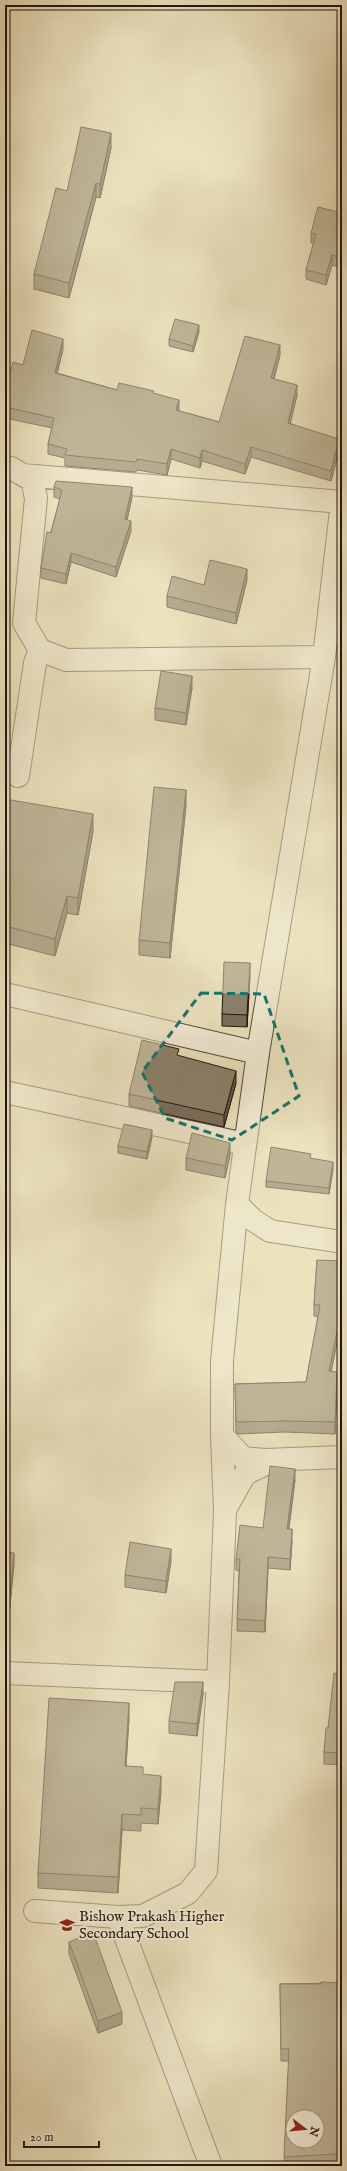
<svg xmlns="http://www.w3.org/2000/svg" width="347" height="2171" font-family="'IM FELL English',serif">
<style>
.lines{fill:none;stroke-linecap:round;stroke-linejoin:round}
.minor-casing{stroke:#53483b;stroke-width:24}
.minor{stroke:#f2ecd5;stroke-width:22}
.wall{fill:#776e5b;stroke:#20150f}
.shaded-wall{fill:#615a4a;stroke:#20150f}
.building{fill:#8a806a;stroke:#20150f;fill-rule:evenodd}
.marked{fill:none;stroke:#0f766e;stroke-width:3;stroke-dasharray:8 5;stroke-linejoin:round}
.labels{text-anchor:middle;stroke-width:4;stroke-linejoin:round;paint-order:stroke}
.poi-label{font-size:15px;fill:#20150f;stroke:#f2ecd5;text-anchor:start}
</style>
<rect width="100%" height="100%" fill="#ebe2be"/>
<filter id="stains"><feTurbulence type="fractalNoise" baseFrequency=".005" numOctaves="4"/><feColorMatrix values="0 0 0 0 .2 0 0 0 0 .09 0 0 0 0 .02 0 0 0 .5 -.17"/></filter>
<radialGradient id="worn" r=".72"><stop offset=".6" stop-color="#630" stop-opacity="0"/><stop offset="1" stop-color="#630" stop-opacity=".3"/></radialGradient>
<g class="lines">
<g class="minor-casing">
<path id="minor" d="M5 468H11L32 480 36 498 24 623 40 650 66 660 324 657
M23 475 342 502
M18 776 35 663 40 650
M5 994 258 1053
M5 1092 245 1144
M237 1204 253 1220 270 1231 342 1242
M222 1435 243 1458 265 1460 342 1457
M225 1510 245 1474 274 1460
M5 1673 218 1682 225 1511 222 1435V1361L237 1204 258 1053 324 657 342 502
M35 1911 118 1917
M211 2166 118 1917 143 1916 188 1893 206 1871 218 1682"/>
</g>
<use href="#minor" class="minor"/>
</g>
<path class="wall" d="M111 148 100 198 96 197 69 298 34 289V274L67 191Z
M342 213V268L332 265 326 285 306 279V270L314 243H311V233Z
M199 332 193 352 169 346V339Z
M63 349 57 373 117 390 154 394 179 411 219 422 280 355 274 379 297 395 290 423 339 450 331 481 251 457 245 474 202 461 200 468 171 459 167 475 137 470 136 472 65 466V458L48 454V444L52 428 5 418V384H7L23 365Z
M54 487 132 497 127 520 131 531 116 577 71 562 66 584 41 578V568L60 499 54 497Z
M247 580 236 624 167 607V596L204 585Z
M192 688 186 725 155 720V708Z
M5 799 93 831 78 915 67 913 55 956 5 943Z
M186 806 170 958 139 955V940Z
M250 975 247 1027 222 1026V1014Z
M179 1056 236 1083 224 1127 129 1106V1094Z
M152 1137 147 1159 118 1153V1146Z
M230 1155 225 1178 186 1170V1158Z
M311 1159 333 1169 329 1194 266 1187V1181Z
M317 1260 331 1372 337 1383 335 1434 285 1432 238 1434 236 1432 235 1384 306 1382 318 1317 314 1316V1305Z
M295 1480 289 1529 292 1541 290 1570 268 1568 265 1632 237 1631 239 1571 236 1570V1559L263 1528Z
M5 1552 14 1564 7 1636H5Z
M171 1561 166 1593 125 1587V1575Z
M342 1674V1765L324 1764V1752L328 1728Z
M203 1694 197 1736 169 1733V1721Z
M129 1718 126 1766 143 1774 161 1791 158 1824 141 1823V1831L122 1830 118 1893 38 1888V1873Z
M69 1942 122 2024 98 2033 69 1954Z
M342 1983V2166H284L289 2061H281L280 1984Z"/>
<path class="shaded-wall" d="M111 133V148L100 198V184Z
M96 183V197L69 298V283Z
M332 255V265L326 285V275Z
M199 325V332L193 352V346Z
M63 339V349L55 383V373Z
M280 345V355L271 389V378Z
M297 385V395L288 433V423Z
M179 400V411L176 410Z
M339 439V450L331 481V471Z
M251 447V457L245 474V464Z
M171 449V459L167 475V464Z
M202 450V461L200 468V458Z
M132 487V497L125 529V519Z
M131 521V531L116 577V567Z
M71 553V562L66 584V574Z
M247 569V580L236 624V613Z
M192 676V688L186 725V713Z
M186 790V806L170 958V943Z
M93 814V831L78 915V898Z
M67 896V913L55 956V939Z
M250 963V975L247 1027V1015Z
M236 1071V1083L224 1127V1115Z
M152 1130V1137L147 1159V1152Z
M230 1143V1155L225 1178V1166Z
M333 1162V1169L329 1194V1188Z
M342 1307V1318L329 1383V1371Z
M337 1372V1383L335 1434V1422Z
M295 1469V1480L287 1540V1529Z
M292 1529V1541L290 1570V1559Z
M171 1549V1561L166 1593V1581Z
M14 1553V1564L7 1636V1625Z
M268 1557V1568L265 1632V1621Z
M203 1682V1694L197 1736V1724Z
M129 1703V1718L125 1781V1766Z
M161 1776V1791L158 1824V1809Z
M122 1814V1830L118 1893V1877Z
M122 2012V2024L98 2033V2021Z"/>
<path class="building" d="M81 127 111 133 100 184 96 183 69 283 34 274 56 188 67 191Z
M318 207 342 213V258L332 255 326 275 306 270 316 234 311 233Z
M175 319 199 325 193 346 169 339Z
M32 330 63 339 55 373 117 390 119 383 154 391 153 393 179 400 176 410 219 422 245 336 280 345 271 378 297 385 288 423 339 439 331 471 251 447 245 464 202 450 200 458 171 449 167 464 137 459 136 462 65 455 67 449 48 444 54 418 5 407V384H7L13 362 23 365Z
M56 481 132 487 125 519 131 521 116 567 71 553 66 574 41 568 47 532 51 533 62 490 54 487Z
M210 560 247 569 236 613 167 596 172 576 204 585Z
M161 671 192 676 186 713 155 708Z
M154 787 186 790 170 943 139 940Z
M5 799 93 814 78 898 67 896 55 939 5 926Z
M224 962 250 963 247 1015 222 1014Z
M142 1040 179 1049 177 1055 236 1071 224 1115 129 1094Z
M124 1124 152 1130 147 1152 118 1146Z
M192 1133 230 1143 225 1166 186 1158Z
M271 1147 311 1154 310 1158 333 1162 329 1188 266 1181Z
M317 1260 342 1261V1307L329 1371 337 1372 335 1422 285 1421 238 1422 236 1420 235 1384 306 1382 320 1305H314Z
M270 1466 295 1469 287 1529H292L290 1559 268 1557 265 1621 237 1619 240 1559H236L240 1525 263 1528Z
M130 1542 171 1549 166 1581 125 1575Z
M5 1552 14 1553 7 1625H5Z
M334 1673 342 1674V1753L324 1752 326 1728H328Z
M175 1682H203L197 1724 169 1721Z
M49 1698 129 1703 125 1766 143 1767V1774L161 1776 158 1809 141 1808V1815L122 1814 118 1877 38 1873Z
M93 1932 122 2012 98 2021 69 1942Z
M321 1982 342 1983V2073L341 2085H342V2155L336 2154 284 2157 289 2049H281L280 1984H321ZM293 2117H317V2141H293Z"/>
<path d="M0 0H347V2171H0ZM201 993 264 994 299 1096 232 1140 165 1118 142 1072Z" fill="#ebe2be" fill-opacity=".55" fill-rule="evenodd"/>
<path class="marked" d="M201 993 264 994 299 1096 232 1140 165 1118 142 1072Z"/>
<defs>
<g id="school-bare" transform="scale(1.2)"><path d="M0-5L7-2L0 1L-7-2ZM-4 1L0 2.5L4 1V4Q0 6-4 4Z" fill="#8f2418" stroke="#f2ecd5" stroke-width="2.5" paint-order="stroke"/></g>
</defs>
<g fill-rule="evenodd">
<use href="#school-bare" x="67" y="1925"/>
</g>
<g class="labels">
<g class="poi-label">
<text x="79" y="1921">Bishow Prakash Higher<tspan x="79" dy="17">Secondary School</tspan></text>
</g>
</g>
<rect width="347" height="2171" fill="none" stroke="#ebe2be" stroke-width="20"/>
<rect x="6" y="6" width="335" height="2159" fill="none" stroke="#20150f" stroke-width="2"/>
<rect x="10" y="10" width="327" height="2151" fill="none" stroke="#20150f"/>
<g transform="translate(305 2129) rotate(106)"><circle r="19" fill="#f2ecd5" stroke="#9e9686"/>
<path d="M0-3L7 15L0 10L-7 15Z" fill="#8f2418"/>
<text y="-6" font-size="11" font-weight="bold" text-anchor="middle" fill="#20150f">N</text>
</g>
<path d="M24 2141v6h75v-6" fill="none" stroke="#20150f" stroke-width="2"/>
<text x="30" y="2141" font-size="12" fill="#20150f" stroke="#f2ecd5" stroke-width="3" paint-order="stroke">20 m</text>
<rect width="100%" height="100%" filter="url(#stains)"/>
<rect width="100%" height="100%" fill="url(#worn)"/>
</svg>
